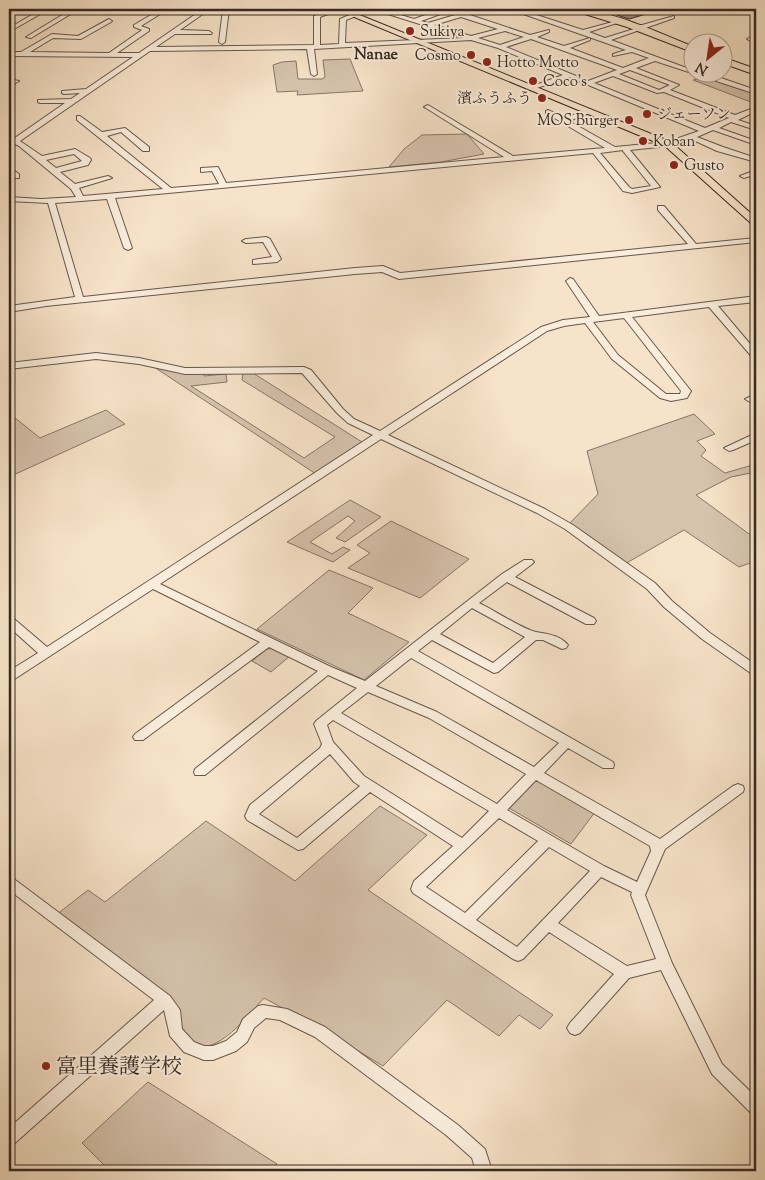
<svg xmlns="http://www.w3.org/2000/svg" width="765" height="1180" font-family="'Sorts Mill Goudy','Noto Serif JP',serif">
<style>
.green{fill:#d6c3ad;stroke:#867668}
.building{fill:#9a8a79;stroke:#362923}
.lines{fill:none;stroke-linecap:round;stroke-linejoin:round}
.minor-casing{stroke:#66584c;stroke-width:2}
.major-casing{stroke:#362923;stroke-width:2}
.highway-casing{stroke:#362923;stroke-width:2}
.minor{fill:#faeddc;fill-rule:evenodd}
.major{fill:#f7e3c9;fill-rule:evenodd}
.highway{fill:#f7e3c9;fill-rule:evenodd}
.poi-dot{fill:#8f2418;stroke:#faeddc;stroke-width:2}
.labels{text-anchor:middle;stroke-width:4;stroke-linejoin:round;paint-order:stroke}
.far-poi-label{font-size:15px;fill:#362923;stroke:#faeddc;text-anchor:start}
.far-quarter-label{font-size:16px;font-weight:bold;fill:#362923;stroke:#faeddc}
.near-poi-label{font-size:21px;fill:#362923;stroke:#faeddc;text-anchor:start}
</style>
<rect width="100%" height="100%" fill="#f7e3c9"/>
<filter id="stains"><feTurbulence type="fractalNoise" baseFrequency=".004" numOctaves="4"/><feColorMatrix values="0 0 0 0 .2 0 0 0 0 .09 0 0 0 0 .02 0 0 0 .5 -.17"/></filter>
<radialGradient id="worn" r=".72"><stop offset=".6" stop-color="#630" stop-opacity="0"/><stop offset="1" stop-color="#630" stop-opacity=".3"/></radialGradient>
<path class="green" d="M350 59 363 91 297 95 298 91 277 92 273 65 282 62 296 61 298 79H322L325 77 323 60Z
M712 77 756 94V104L693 80Z
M467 134 484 154 441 162 389 167 404 149 422 135Z
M154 367 204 373V376L226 374 227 382 191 386 304 458 335 437 242 380 243 373H253L362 442 316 474Z
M106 410 125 424 9 477V413L40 438Z
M694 414 715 434 697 441 706 450 701 456 725 473 756 464V472L731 477 696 495 756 539V561L739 567 684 530 623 565 587 546 570 523 598 494 587 451Z
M350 500 381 517 345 542 336 538 355 521 348 516 310 542 332 554 343 547 350 550 333 562 287 542Z
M391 521 469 559 420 598 348 568 370 553 357 545Z
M329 570 373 588 348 613 409 642 364 680 257 629Z
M275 648 290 656 271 672 252 661 267 649Z
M534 778 595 812 571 844 509 808 508 805Z
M380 806 427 835 368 890 553 1015 540 1029 519 1015 499 1036 447 1000 383 1066 327 1032 264 998C250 1013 216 1059 192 1043 187 1040 182 1034 178 1029L177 1006 56 915 88 890 105 902 206 821 295 881Z
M148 1082 277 1164 270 1171H110L82 1143Z"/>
<path class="building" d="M629 9 643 15 629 19 614 14Z"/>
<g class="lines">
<g class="minor-casing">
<path id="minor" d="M42 9H49L9 32V28Z
M72 9H79L31 38 26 37Z
M161 9H168L141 26 149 29V31L117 53H139L203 9H210L180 30 209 31 212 33 211 34H175L156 47 314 45V16L333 9H342L320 17V45L339 44 340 19 354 13 356 14V16L346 20 345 43 464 38 372 9H381L414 19 440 10 439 9H452L530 35 549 30V32L537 37 564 46 590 38V40L570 48 623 68 649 58 632 52 613 56V54L626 50 509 9H518L583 30 620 20V22L589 32 605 38 634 29 635 27 674 16V18L611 40 692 70V72L715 76 756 90V94L655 61 636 68 679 85 670 90 735 115 756 107V111L738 120 756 126V130L731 122 719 128 756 141V145L713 130 697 137 723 147 756 158V162L717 151 691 139 668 146 630 150 660 187 632 193 623 191 593 153 115 198 132 248 128 250 124 248 107 199 55 203 83 297 355 268 383 266 400 273 688 244 658 210V206H664L696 244 756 238V242L399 279 382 272 355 274 46 306 9 312V306L75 297 48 203 9 201V197L41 199 76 197 71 189 19 146 15 144 9 147V142L65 103H40L38 102V100L71 99 80 93 64 94 62 93V91L86 89 133 57 9 56V52H21L52 34 78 36 109 19 112 21 111 22 81 39 53 38 30 52 109 53 142 30 134 27V25ZM446 12 455 15 428 23 421 21ZM461 17 498 29 471 36 434 25ZM505 31 524 37 500 45 478 38ZM531 39 617 70 588 81 506 47ZM471 40 498 48 563 75 530 87V89H534L569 77 699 131 667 142 615 147 569 121 592 112V110H588L564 118 548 110 546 111V113L605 148 513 156 428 105 424 107 426 108 504 157 226 183 218 167 201 168V172L212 171 219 184 171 188 107 136 121 132 143 151H149V147L125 128 102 132 80 116H77V120L163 189 83 196 79 188 112 178 108 176 75 184 60 172 88 165 91 160 90 158 75 149 42 156 20 141 150 51 307 49 311 74 314 76 317 74 314 49ZM630 70 670 85 659 90 619 74ZM613 76 657 93 664 92 729 118 705 128 594 83ZM623 150V151L651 186 632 189 629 187 600 153ZM74 154 82 161 56 168 46 160Z
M223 9H229L225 42 222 44 219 42Z
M593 9H601L589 14 586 12Z
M756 34V43L747 39Z
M14 80 19 81 9 87V82Z
M9 167 19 174V178H13L9 173Z
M756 170V174L744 178 740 176Z
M266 237 270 239 281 259 277 262 253 264V260L272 257 263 242 246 243 242 241 246 239Z
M570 278 573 279 599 316 756 296V302L718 306 756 351V359L753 358 709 307 632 317 691 391 687 398 671 401 660 398 612 359 585 323 564 326 547 331 388 435 545 509 573 525 655 583 672 601 710 633 756 665V675L752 674 702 639 664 607 647 589 565 529 537 513 381 439 160 584 331 667 365 681 502 574 524 560H532L534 562 532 564 515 577 594 618 596 621 594 624H586L507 582 479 603C492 609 524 630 536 632 547 634 560 635 568 645L566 648 562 649 543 640H536L498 672 494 673 432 640 418 651 613 762 614 765 613 768H603L568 748 544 773 660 839 733 786 738 784 743 786 744 789 743 792 665 849 645 895 672 963 722 1064 756 1097V1114L750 1112 712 1074 661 970 629 978 580 1033 575 1035 570 1033 567 1028 570 1023 614 974 549 932 523 959 518 961 513 959 413 893 411 889 414 881 453 846 370 792 303 849 298 850 247 820 245 816 250 805 320 748 322 744 314 724 316 721 357 688 328 675 205 775H195L194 772 195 769 318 671 269 647 143 740H135L133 737 135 734 260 642 153 589 13 680 9 681V671L38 653 9 627V617L13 618 47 647 373 435 348 423 337 413 302 373 185 374 139 364 96 359 9 369V363L96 353 139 358 185 368 304 367 311 370 343 409 354 419 380 431 541 327 563 320 590 317 566 281ZM624 318 681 391 680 394H666L618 355 593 322ZM472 608 525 637 493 663 440 634ZM411 658 559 743 534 767 437 712 376 686ZM368 692 429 718 526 774 497 804 341 713ZM333 720 489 811 462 838 364 776 333 742 327 725ZM330 754 354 782 360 786 297 838 259 814ZM536 780 650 846 651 851 637 882 604 866 507 810ZM499 818 538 841 465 913 426 887ZM549 847 590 871 517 947 476 920ZM601 877 632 892 631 895 656 959 627 966 558 923Z
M756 394V400L750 402 745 399Z
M756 433V440L733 450 729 451 724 448Z
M9 878 14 879 170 996 180 1010 182 1029 194 1042 204 1046H213L226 1041 237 1032 243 1019 258 1006 263 1005 287 1009 325 1027 458 1125 485 1149 492 1171H476L472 1158 446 1135 315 1037 280 1020 266 1018 254 1028 247 1042 236 1051 213 1060H204L184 1052 170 1036 164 1010 15 1143 9 1145V1128L154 1000 9 890Z"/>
</g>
<g class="major-casing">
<path id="major" d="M335 9H345L671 142 756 218V226L753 225 665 146Z"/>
</g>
<g class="highway-casing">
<path id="highway" d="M574 9C609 9 659 33 692 46V52L627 27 575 11Z
M722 57 756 69V75L722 63Z"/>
</g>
<use href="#minor" class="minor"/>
<use href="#major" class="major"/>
<use href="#highway" class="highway"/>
</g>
<g class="poi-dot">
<circle cx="410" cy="31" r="5"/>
<circle cx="471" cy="55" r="5"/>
<circle cx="487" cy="62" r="5"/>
<circle cx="533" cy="81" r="5"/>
<circle cx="542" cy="98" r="5"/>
<circle cx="647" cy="114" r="5"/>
<circle cx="629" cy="120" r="5"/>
<circle cx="643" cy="141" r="5"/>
<circle cx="674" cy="165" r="5"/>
<circle cx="46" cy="1066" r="5"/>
</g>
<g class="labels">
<g class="far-poi-label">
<text x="420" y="36">Sukiya</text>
<text x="461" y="60" text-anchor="end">Cosmo</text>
<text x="497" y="67">Hotto Motto</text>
<text x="543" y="86">Coco's</text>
<text x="532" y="103" text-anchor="end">濱ふうふう</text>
<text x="657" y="119">ジェーソン</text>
<text x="619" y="125" text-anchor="end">MOS Burger</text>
<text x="653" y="146">Koban</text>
<text x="684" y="170">Gusto</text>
</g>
<g class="far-quarter-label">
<text x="376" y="59">Nanae</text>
</g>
<g class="near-poi-label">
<text x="56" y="1073">富里養護学校</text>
</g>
</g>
<rect width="765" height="1180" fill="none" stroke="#f7e3c9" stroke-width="30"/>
<rect x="10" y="10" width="745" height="1160" fill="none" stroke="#362923" stroke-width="2.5"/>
<rect x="15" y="15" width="735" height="1150" fill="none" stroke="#362923"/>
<g transform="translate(708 58) rotate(210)"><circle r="24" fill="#faeddc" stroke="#ac9f92"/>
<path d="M0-4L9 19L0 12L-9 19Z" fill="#8f2418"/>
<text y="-8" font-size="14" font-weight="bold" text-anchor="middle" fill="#362923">N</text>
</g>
<rect width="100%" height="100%" filter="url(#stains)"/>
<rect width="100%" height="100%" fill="url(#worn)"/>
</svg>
